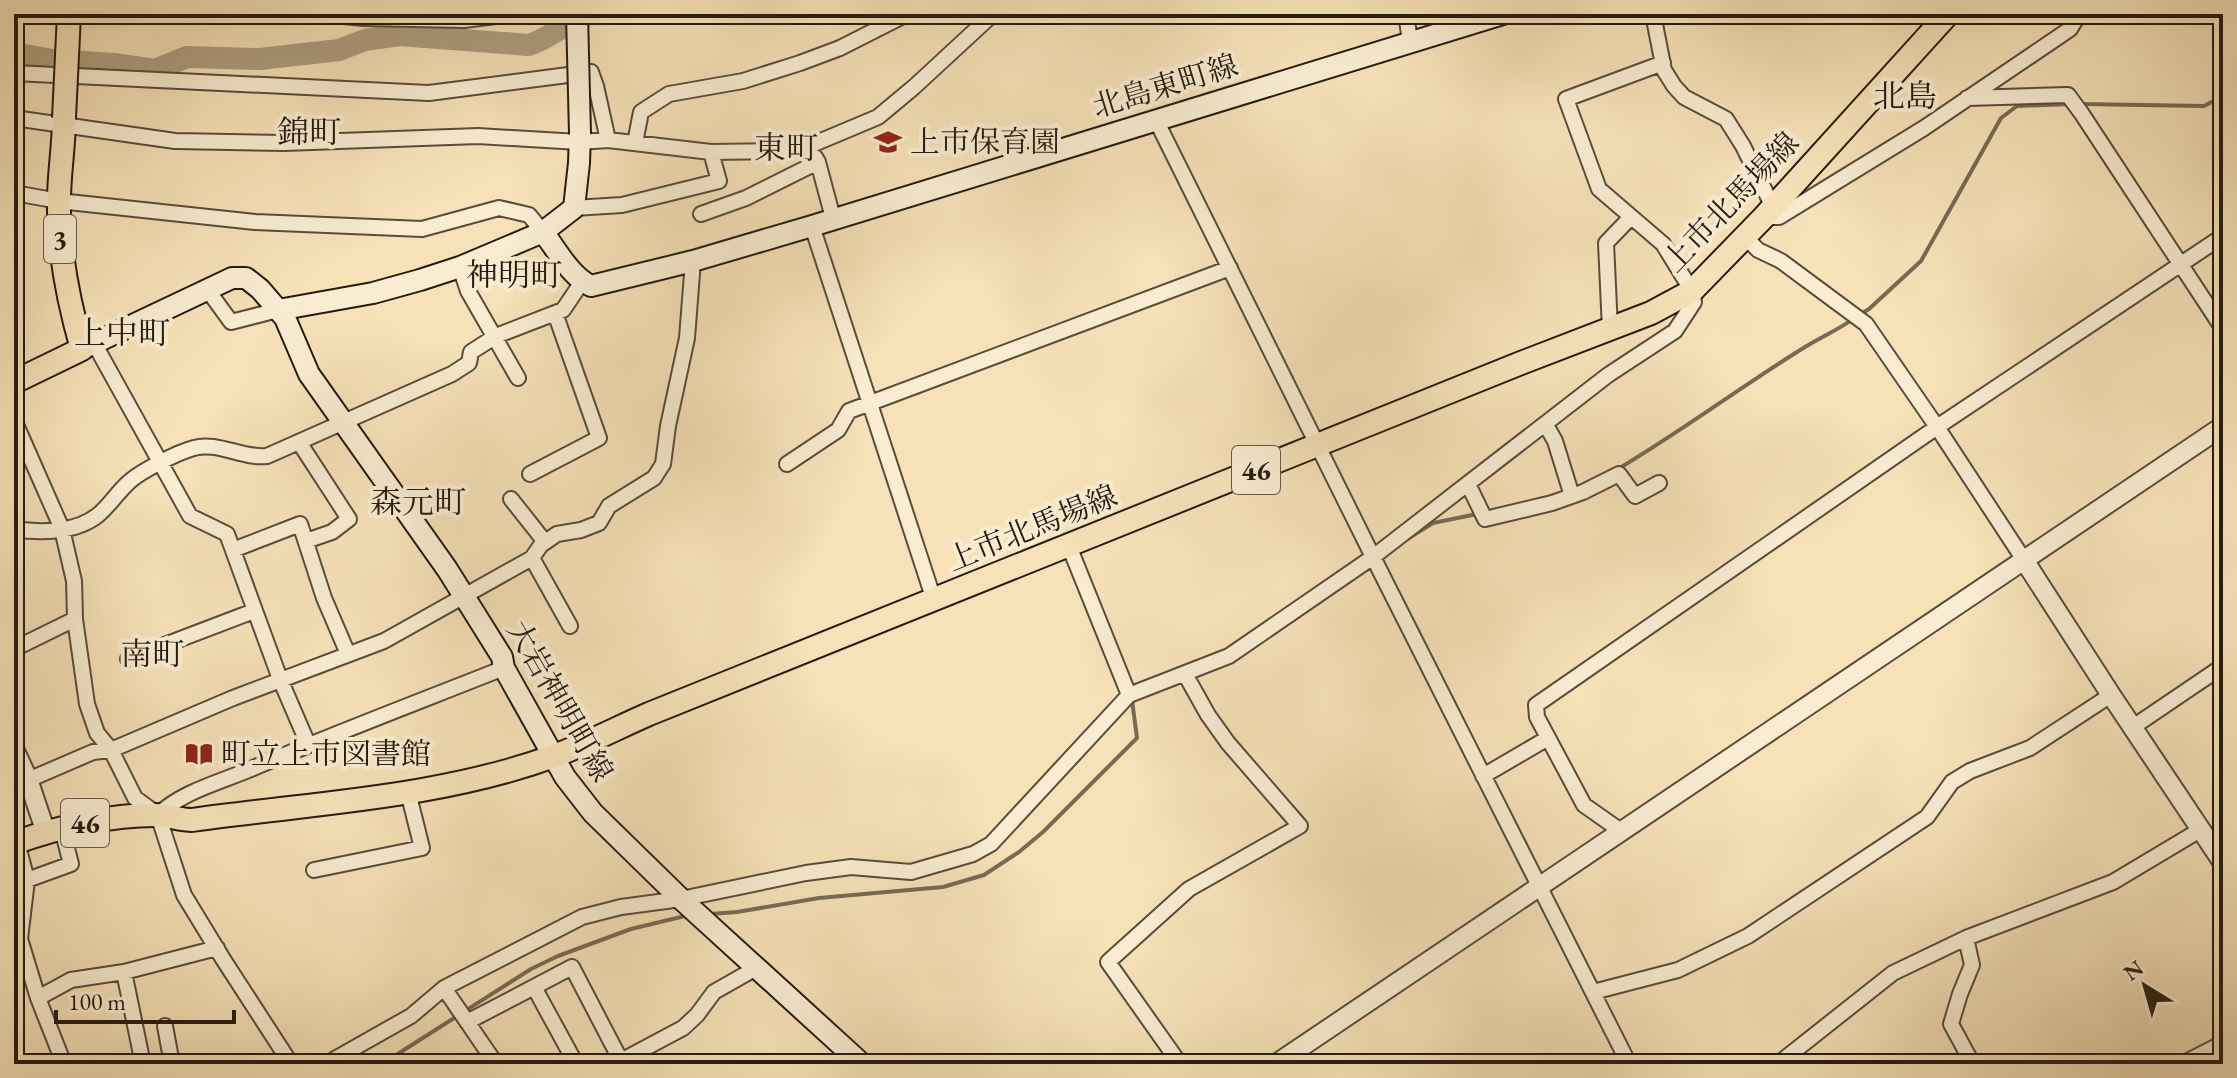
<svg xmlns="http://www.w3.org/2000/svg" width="2237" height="1078" font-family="'EB Garamond','Noto Serif JP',serif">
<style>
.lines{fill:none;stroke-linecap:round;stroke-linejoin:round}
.stream{stroke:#786a54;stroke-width:4}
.river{stroke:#af9e80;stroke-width:22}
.minor-casing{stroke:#594c3c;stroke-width:18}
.tertiary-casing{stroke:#594c3c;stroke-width:22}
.secondary-casing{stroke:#251b12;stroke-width:24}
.primary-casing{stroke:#251b12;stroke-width:26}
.minor{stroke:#f9ecd1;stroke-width:14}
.tertiary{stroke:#f9ecd1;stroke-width:18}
.secondary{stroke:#f9ecd1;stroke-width:20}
.primary{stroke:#f6e1b8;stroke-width:22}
.secondary-bridge-casing{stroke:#251b12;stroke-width:24;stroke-linecap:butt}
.primary-bridge-casing{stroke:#251b12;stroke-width:26;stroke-linecap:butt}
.secondary-bridge{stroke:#f9ecd1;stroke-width:20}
.primary-bridge{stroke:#f6e1b8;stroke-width:22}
.labels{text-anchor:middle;stroke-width:8;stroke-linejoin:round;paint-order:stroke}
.shield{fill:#f9ecd1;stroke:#655a4b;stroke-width:2}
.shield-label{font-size:28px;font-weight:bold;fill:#251b12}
.street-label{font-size:30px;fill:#251b12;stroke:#f9ecd1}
.poi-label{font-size:30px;fill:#251b12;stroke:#f9ecd1;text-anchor:start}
.neighbourhood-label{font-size:32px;fill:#251b12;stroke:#f9ecd1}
</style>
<rect width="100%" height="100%" fill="#f6e1b8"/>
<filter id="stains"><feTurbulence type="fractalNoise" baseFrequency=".0025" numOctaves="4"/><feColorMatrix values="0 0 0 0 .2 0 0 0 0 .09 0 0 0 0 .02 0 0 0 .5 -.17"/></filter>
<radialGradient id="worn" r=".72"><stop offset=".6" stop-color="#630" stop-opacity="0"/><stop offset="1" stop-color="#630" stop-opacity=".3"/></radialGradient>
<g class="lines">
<path class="stream" d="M2080 104 2204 106 2223 96
M1861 314 1869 309 1921 261 2001 118 2017 106 2071 104
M1618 469C1682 431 1742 386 1805 347 1821 337 1838 330 1853 319
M1404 541 1433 523 1477 514
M710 914 737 912 819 898 943 887 984 875 1019 852 1043 832 1137 738 1132 700
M382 1064 531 969 558 956 631 929 689 915"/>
<path class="river" d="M14 53 53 60 114 64 155 70 187 57 260 59 339 50 365 40 399 35 529 45C552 38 568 20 590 14"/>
<g class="minor-casing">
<path id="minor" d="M324 14 364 18 464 20
M466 14 464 20 511 14
M1406 14 1410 41
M1653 14 1664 70 1674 86 1684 97 1726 119 1743 146 1773 207
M14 73 429 93 591 72 596 86 608 140
M1967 98 2068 95 2082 114 2223 329
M14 118 175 141 284 143 478 136 579 142 608 140 711 152
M1156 120 1373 557 1629 1064
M635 143 641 112 669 94 743 81 800 63 840 48 907 14
M815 157 818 162 833 218
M14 193 59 201 255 222 422 229 499 208 529 215 543 232
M574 208 622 205 719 181 711 152 781 151 809 146 878 117 914 87 993 14
M701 214 746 198 818 162
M1764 217H1779L1924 128 2070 29 2079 14
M812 226 934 600
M1745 237 1758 250 1781 261 1866 324 1937 427 2024 560
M460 267 468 291 518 378
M207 289 231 322 278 310
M1610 329 1606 243 1631 217
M94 343 190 516 227 534 280 679 308 744
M14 420 62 529 74 581 75 619 87 704 97 733 111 750 135 798 158 815 184 895 223 959 291 1064
M1546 425 1555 441 1572 496
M299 442 349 519 332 532 306 541
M787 464 838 430 849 411 1230 268
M530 474 599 438 555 313
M1468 484 1485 519 1552 503 1583 492 1619 474 1635 496 1659 483
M511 499 545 542
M14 529C40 533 76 533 98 515 109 506 117 493 128 483 139 472 178 452 194 448 217 441 243 459 267 456L452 374 469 363 471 352 496 336 563 310 582 282
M1069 546 1129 695
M233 550 300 524 324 598 348 654
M532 558 570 626
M14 649 75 619
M128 659 254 611
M2133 727 2223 666
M1483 776 1548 738
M14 786 93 752 111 750 233 698 384 641 532 558 541 545 557 534 581 530 599 523 609 506 654 478 663 464 668 426 687 338 693 261
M158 815C180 793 217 783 246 771 331 735 418 702 504 668
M1621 831 1584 805 1537 717 1536 705 1937 427 2223 236
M17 842 27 880 71 864 62 829
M314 870 422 848 408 792
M27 880 20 939 38 998
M534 987 572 967 621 1061 617 1064
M444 988 496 1064
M1593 992 1678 970 1748 936 1927 817 1952 782 1970 771 2030 748 2111 695
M467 1022 534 987 576 1064
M165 1026 172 1064
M62 1059 38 998 71 980 124 972
M621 1061 683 1028 697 1015 714 992 758 967
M143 1064 124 972 217 948
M326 1064 411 1016 444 988 582 917 621 907 681 899 806 873 851 867 911 872 973 854 991 844 1129 695 1229 656 1373 557 1608 375 1675 331 1694 302 1692 291 1663 244 1599 189 1566 99 1663 63
M1180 1064 1108 962 1189 889 1300 826 1228 743 1208 715 1185 674
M1778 1064 1893 973 1966 938 2113 882 2200 830
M1963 1064 1970 1059 1951 1024 1960 994 1972 965 1966 938
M2182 1064 2223 1043"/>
</g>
<g class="tertiary-casing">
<path id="tertiary" d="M2024 560 2111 695 2223 863
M14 749 28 779 46 833
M1276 1064 2223 426"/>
</g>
<g class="secondary-casing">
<path id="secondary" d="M543 232C557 250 570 276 591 286L693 261 812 226 1503 14
M278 310 373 293 420 280 460 267 543 232 574 208 579 163 580 134
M82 349 232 278H246L260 289 285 318 309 374 447 569 502 657 504 668 565 777 593 813 681 899 862 1064"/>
</g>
<g class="primary-casing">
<path id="primary" d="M14 382 82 349C68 300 58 250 59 200 59 173 64 146 64 118
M14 843C59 827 107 815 155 815 167 815 180 820 192 820 312 803 439 798 554 756 586 744 617 728 649 714L1521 363 1651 313 1692 291 1764 217 1948 14"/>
</g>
<use href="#minor" class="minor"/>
<use href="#tertiary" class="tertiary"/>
<use href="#secondary" class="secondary"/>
<use href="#primary" class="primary"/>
<g class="secondary-bridge-casing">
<path id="secondary-bridge" d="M577 14 580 134"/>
</g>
<g class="primary-bridge-casing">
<path id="primary-bridge" d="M64 118 69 14"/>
</g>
<use href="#secondary-bridge" class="secondary-bridge"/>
<use href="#primary-bridge" class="primary-bridge"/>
</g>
<defs>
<g id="school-bare" transform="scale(2.16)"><path d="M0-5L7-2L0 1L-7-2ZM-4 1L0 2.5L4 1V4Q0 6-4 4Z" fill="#8f2418" stroke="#f9ecd1" stroke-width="2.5" paint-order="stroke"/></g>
<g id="library-bare" transform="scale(2.16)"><path d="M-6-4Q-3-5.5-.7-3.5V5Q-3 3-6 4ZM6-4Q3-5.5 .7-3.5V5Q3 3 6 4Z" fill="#8f2418" stroke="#f9ecd1" stroke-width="2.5" paint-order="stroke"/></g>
</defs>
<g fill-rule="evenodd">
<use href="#school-bare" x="888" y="142"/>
<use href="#library-bare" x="199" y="754"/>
</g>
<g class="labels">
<g class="shield">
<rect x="44" y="215" width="32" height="48" rx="6"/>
<rect x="1232" y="446" width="48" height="48" rx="6"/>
<rect x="61" y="799" width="48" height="48" rx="6"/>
</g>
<g class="shield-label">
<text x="60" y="249">3</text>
<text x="1256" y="480">46</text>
<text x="85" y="833">46</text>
</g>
<g class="street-label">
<text transform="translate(1165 86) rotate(-17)" y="10">北島東町線</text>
<text transform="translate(1731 202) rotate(-46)" y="10">上市北馬場線</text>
<text transform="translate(1032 528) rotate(-22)" y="10">上市北馬場線</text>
<text transform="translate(560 701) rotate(60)" y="10">大岩神明町線</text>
</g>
<g class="poi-label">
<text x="910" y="152">上市保育園</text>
<text x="221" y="764">町立上市図書館</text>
</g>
<g class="neighbourhood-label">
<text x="1905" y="107">北島</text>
<text x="309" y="143">錦町</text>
<text x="786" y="159">東町</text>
<text x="514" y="286">神明町</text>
<text x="122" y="344">上中町</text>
<text x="418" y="513">森元町</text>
<text x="152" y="665">南町</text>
</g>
</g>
<rect width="2237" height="1078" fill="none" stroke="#f6e1b8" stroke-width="48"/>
<rect x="16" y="16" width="2205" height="1046" fill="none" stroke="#251b12" stroke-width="4"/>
<rect x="24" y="24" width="2189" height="1030" fill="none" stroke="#251b12" stroke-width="2"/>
<g transform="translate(2145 986) rotate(323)" stroke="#f9ecd1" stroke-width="6" paint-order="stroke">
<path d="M0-6L14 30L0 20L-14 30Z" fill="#251b12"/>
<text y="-12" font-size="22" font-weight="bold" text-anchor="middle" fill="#251b12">N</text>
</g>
<path d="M56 1010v12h178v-12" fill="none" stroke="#251b12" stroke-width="4"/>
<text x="68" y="1010" font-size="24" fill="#251b12" stroke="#f9ecd1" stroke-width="6" paint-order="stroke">100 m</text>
<rect width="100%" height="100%" filter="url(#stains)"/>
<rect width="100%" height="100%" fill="url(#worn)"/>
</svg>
